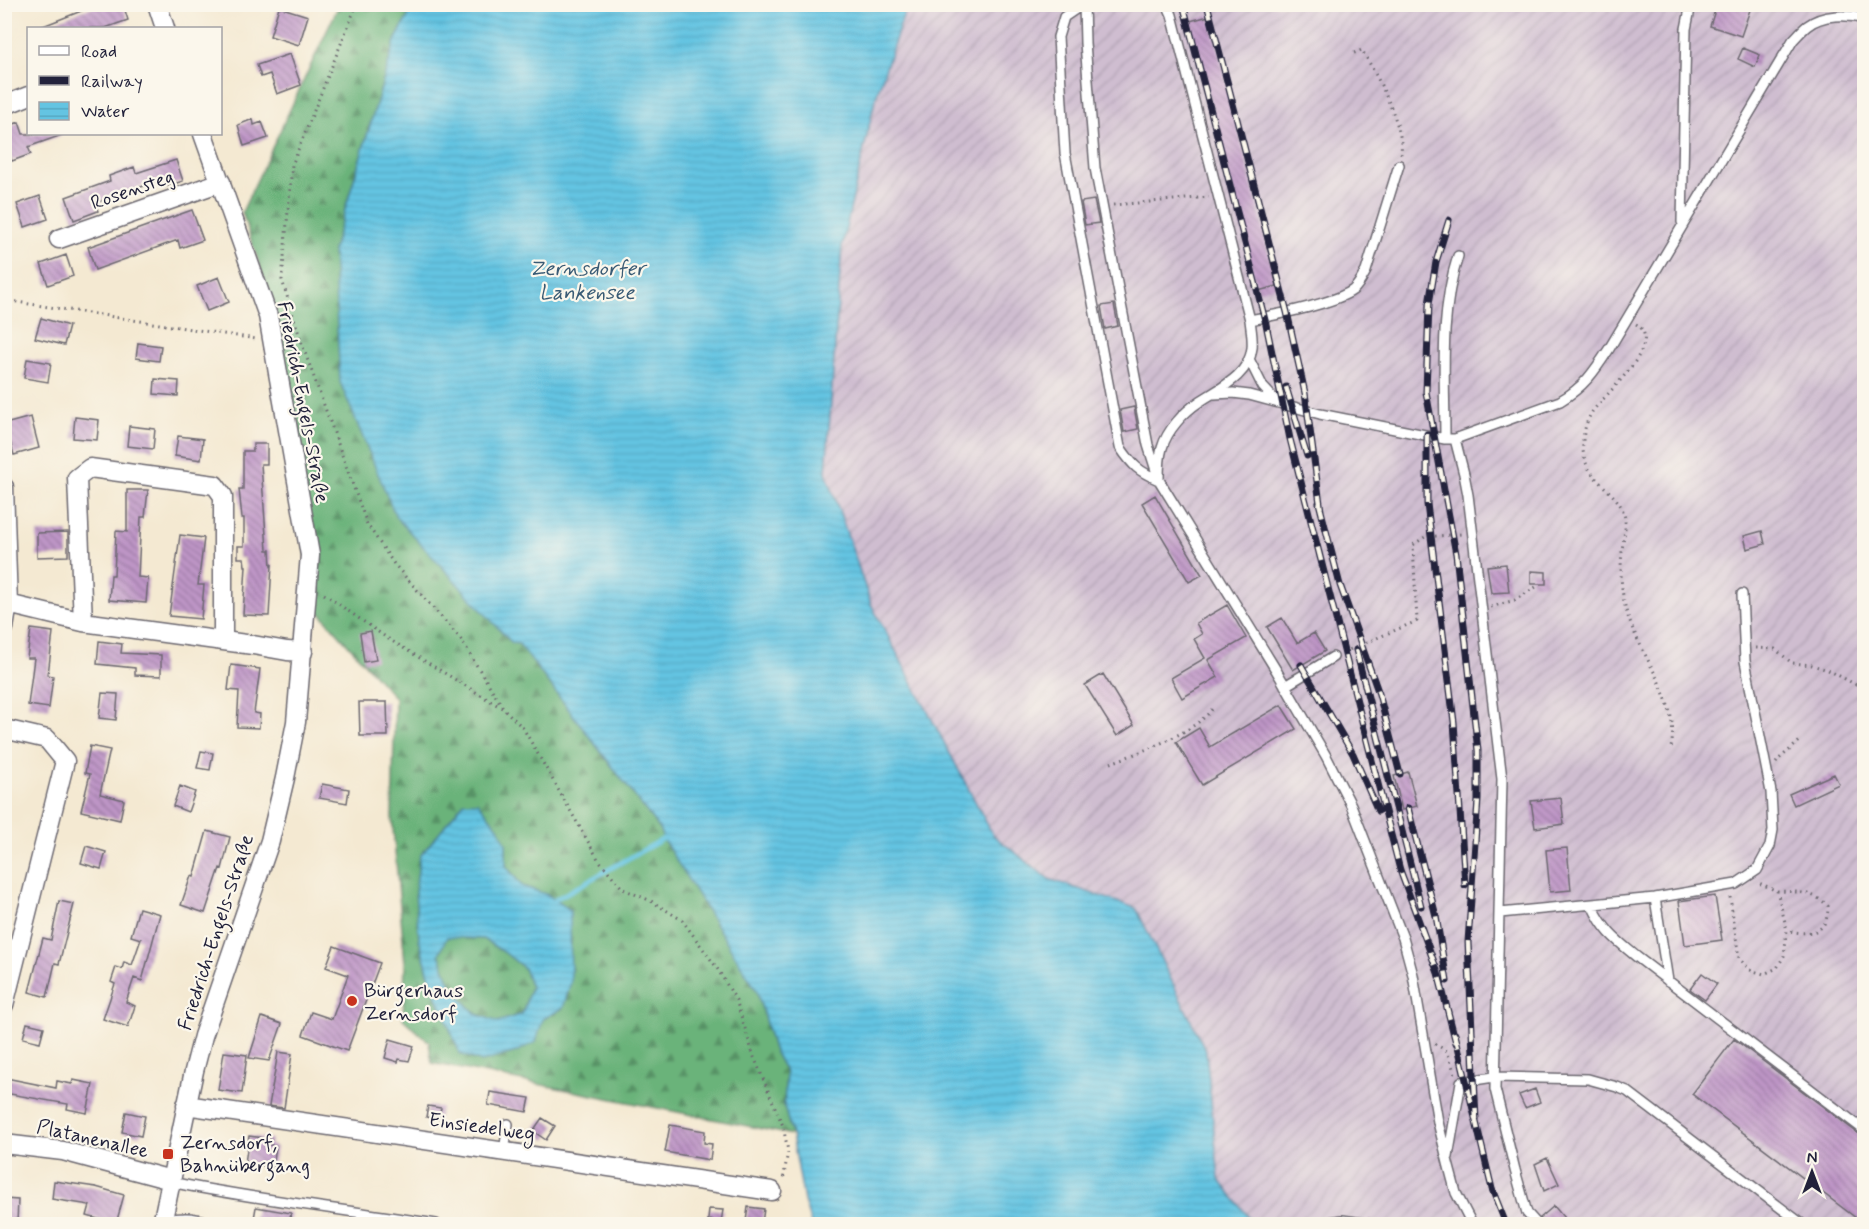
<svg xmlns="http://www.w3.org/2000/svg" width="1869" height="1229" font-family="Mynerve,sans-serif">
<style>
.industrial{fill:url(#industrial-furrows)}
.forest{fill:url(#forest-firs);stroke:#466a5a;stroke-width:1.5;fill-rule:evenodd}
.water{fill:url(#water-rules);stroke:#43738e;stroke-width:1.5;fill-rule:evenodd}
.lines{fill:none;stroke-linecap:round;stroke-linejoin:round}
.stream{stroke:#64c4e2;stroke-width:4.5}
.building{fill:url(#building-back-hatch)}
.service-casing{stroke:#6c6870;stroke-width:12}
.minor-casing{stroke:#6c6870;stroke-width:21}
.path{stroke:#6c6870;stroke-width:3;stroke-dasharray:1.5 4.5;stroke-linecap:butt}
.service{stroke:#fff;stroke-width:9}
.minor{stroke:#fff;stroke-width:18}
.rail-casing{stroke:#22223b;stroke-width:7}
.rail{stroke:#fbf7ec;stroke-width:4.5;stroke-dasharray:14;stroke-linecap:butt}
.poi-dot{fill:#c8321e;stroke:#fbf7ec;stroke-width:2}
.labels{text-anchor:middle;stroke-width:4.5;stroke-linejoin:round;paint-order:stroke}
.street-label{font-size:20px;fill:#22223b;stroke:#fbf7ec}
.poi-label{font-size:20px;fill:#22223b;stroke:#fbf7ec;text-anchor:start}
.water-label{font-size:21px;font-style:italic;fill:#395b75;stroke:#fbf7ec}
</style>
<defs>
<pattern id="industrial-furrows" width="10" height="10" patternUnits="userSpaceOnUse" patternTransform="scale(1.5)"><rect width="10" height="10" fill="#cfbdd0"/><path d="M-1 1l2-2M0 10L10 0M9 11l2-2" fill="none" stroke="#b1a2b4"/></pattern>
<pattern id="forest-firs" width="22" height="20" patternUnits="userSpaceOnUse" patternTransform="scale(1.5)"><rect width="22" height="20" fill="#6ab37a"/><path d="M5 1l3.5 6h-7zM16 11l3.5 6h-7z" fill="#579165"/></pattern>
<pattern id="water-rules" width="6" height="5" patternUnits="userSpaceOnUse" patternTransform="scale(1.5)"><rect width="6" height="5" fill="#64c4e2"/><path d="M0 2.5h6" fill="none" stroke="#56a8c3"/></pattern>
<pattern id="building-back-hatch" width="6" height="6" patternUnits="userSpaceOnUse" patternTransform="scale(1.5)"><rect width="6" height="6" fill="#be95c6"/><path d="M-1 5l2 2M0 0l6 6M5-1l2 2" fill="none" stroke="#9a79a2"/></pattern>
</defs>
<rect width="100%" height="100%" fill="#fbf7ec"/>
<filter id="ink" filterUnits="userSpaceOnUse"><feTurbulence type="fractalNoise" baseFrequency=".0167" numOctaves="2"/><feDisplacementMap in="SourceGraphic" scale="12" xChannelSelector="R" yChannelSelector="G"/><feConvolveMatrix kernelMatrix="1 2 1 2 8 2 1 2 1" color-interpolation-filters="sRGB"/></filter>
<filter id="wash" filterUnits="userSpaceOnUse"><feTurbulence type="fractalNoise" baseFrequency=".008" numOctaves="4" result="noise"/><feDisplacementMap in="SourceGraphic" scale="24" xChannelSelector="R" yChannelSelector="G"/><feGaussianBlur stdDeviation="1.35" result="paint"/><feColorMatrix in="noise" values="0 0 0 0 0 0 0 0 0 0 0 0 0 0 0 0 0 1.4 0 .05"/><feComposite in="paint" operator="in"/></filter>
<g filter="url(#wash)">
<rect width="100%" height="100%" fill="#f4e9d2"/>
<path class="industrial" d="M907 5H1864V1224H1254L1219 1179 1206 1051 1136 908 1049 879 993 836 871 604 826 472 842 246 875 100Z"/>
<path class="forest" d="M339 5H414L395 41 333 250 519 644 659 828 757 991 773 1049 786 1073 784 1106 792 1135 432 1063 429 1042 403 1019 405 963 392 817 395 698 313 605 274 310 242 212ZM464 802 506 843V866L522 886 548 895 571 942 563 1008 543 1019 460 1054 431 982 419 939 420 856Z
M447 936 483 939 504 952 524 968 531 987 522 1014 498 1022 476 1014 452 988 439 954Z"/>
<path class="water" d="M414 5H907L875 100 842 246 826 472 871 604 993 835 1049 879 1136 908 1206 1051 1219 1179 1254 1224H811L804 1201 792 1135 784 1106 786 1073 773 1049 757 991 663 839 659 828 519 644 512 643 396 517 340 382 333 250 395 41Z
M464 802H478L498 827 506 843V866L522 886 548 895 570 910 571 982 563 1008 543 1019 536 1042 516 1052 482 1062 460 1054 431 982 419 939 415 892 420 856ZM447 937 483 939 504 952 524 968 531 987 522 1014 498 1022 476 1014 452 988 439 954Z"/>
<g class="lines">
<path class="stream" d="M556 899 663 839"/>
</g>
<g id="blocks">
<path class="building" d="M99 4H123L128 20 105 28H38Z
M1717 4H1752L1741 36 1710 26Z
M279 7 308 16 299 45 270 36Z
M1209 16 1277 286 1258 291 1190 21Z
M1743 48 1760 55 1755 67 1738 59Z
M290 54 301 85 277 94 270 74 261 77 257 65Z
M253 119 254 125 262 122 268 138 244 146 238 125Z
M19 122 23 134H62V135L28 147 31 154 12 161 4 143V128Z
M176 160 183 181 164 187 161 180 95 203 98 211 74 220 66 197 110 181 109 176 134 167 136 173Z
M40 196 48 219 25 227 17 204Z
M1094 200 1099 223 1085 225 1081 202Z
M192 210 203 240 180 248 178 240 95 270 88 247Z
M66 255 73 276 48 285 41 264Z
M219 277 229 302 207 311 197 286Z
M1114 304 1118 326 1105 329 1101 306Z
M41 318 69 326 64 345 35 338Z
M138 343 161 346 159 361 136 358Z
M27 359 51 363 48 382 24 378Z
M155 379 179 381 178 396 154 394Z
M1134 407 1138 429 1124 432 1120 410Z
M31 417 39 448 14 455 5 424Z
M75 417 99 420 97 440 73 438Z
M129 426 155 429 153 449 127 446Z
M178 436 203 439 201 460 175 456Z
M253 444H267V464H261L267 550H270L271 566 272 565 269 616 243 615 246 566H245L244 558H238V546H244V518H242L239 489H243V451H253Z
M127 490H148L145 517H141L138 577 148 578 146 603 109 600 111 575H114L116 531 127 532Z
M1155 495 1202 575 1189 582 1142 503Z
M1762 531 1765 544 1747 549 1744 536Z
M68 532V556L37 557V533Z
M180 535 204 538 198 585H204L201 619 169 616Z
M1506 564 1509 592 1491 593 1487 566Z
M1531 571 1546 572V584H1531Z
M1227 605 1246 638 1208 660 1218 677 1182 698 1171 678 1205 658 1194 639 1202 634 1196 623Z
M1282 618 1297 643 1314 633 1325 651 1293 670 1267 627Z
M31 629 53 632 48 675 53 676 49 708 28 705 34 658H27Z
M371 631 376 660 364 662 360 633Z
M99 641 122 644 121 653 161 655V676L135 675V668L97 664Z
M231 665 260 669 254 713 260 714 259 728 237 727 239 691 228 690Z
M1103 674 1134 725 1117 736 1085 685Z
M102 693 118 694 116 720 99 718Z
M359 702H387L388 736H360Z
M1281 705 1296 729 1202 785 1176 742 1199 728 1210 747Z
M90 746 110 750 100 794 124 800 120 820 81 811 90 774 85 773Z
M201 751 213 753 210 770 197 768Z
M1408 772 1417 806 1402 810 1394 776Z
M1834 774 1839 784 1794 805 1789 794Z
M322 784 349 789 347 803 319 798Z
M180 786 195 792 188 812 173 806Z
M1561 798 1564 824 1535 828 1531 801Z
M207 831 230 837 222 869 220 868 205 913 181 905 191 876 194 877Z
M86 846 106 852 101 869 81 863Z
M1567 848 1571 890 1550 892 1546 850Z
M1715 896 1722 940 1685 945 1679 901Z
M59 901 74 904 59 964 55 963 47 997 29 992 43 938 51 940Z
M139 908 160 914 142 981 134 978 126 1002 135 1006 128 1027 103 1019 115 984 111 982 116 967 122 969 124 962 132 965 141 939 131 936Z
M334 946 380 963 347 1051 303 1035 311 1012 332 1019 348 975 326 967Z
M1702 973 1717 984 1705 1000 1690 989Z
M262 1017 282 1024 269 1061 249 1058Z
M27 1023 44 1027 40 1042 23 1038Z
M390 1039 414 1046 409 1061 399 1059 398 1062 385 1058Z
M1734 1039 1864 1138V1224L1692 1094Z
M224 1052 247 1055 242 1093 218 1090Z
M278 1052 292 1054 284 1108 269 1106Z
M6 1078 56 1088 57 1081 72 1084 73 1080 93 1084 87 1113 67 1109 68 1104 4 1093Z
M1535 1089 1540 1102 1525 1108 1519 1095Z
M490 1092 530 1098 527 1112 488 1105Z
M428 1106 441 1108 438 1119 426 1117Z
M126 1112 145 1116 141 1136 122 1132Z
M542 1118 555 1126 546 1140 533 1131Z
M670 1125 705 1131 704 1143 712 1144 710 1160 665 1152Z
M249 1136 271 1139 270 1145 276 1146 273 1167 245 1163Z
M1547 1158 1559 1184 1544 1191 1535 1164Z
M54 1181 96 1187 124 1195 116 1224 87 1216 90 1205 52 1199Z
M4 1199 18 1200 17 1223 4 1222Z
M1554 1206 1569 1224H1545L1540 1218Z
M256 1207 291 1213 289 1224H253Z
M748 1207 764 1209 762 1223 746 1221Z
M709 1209 723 1210 721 1222 708 1220Z"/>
</g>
</g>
<g filter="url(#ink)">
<use href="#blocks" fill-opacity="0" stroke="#6c6870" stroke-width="1.5"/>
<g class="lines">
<g class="service-casing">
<path id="service" d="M1083 4 1064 17 1058 37 1065 153 1120 447C1133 466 1138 471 1159 480 1159 470 1159 458 1162 448 1167 430 1184 412 1199 402 1220 388 1249 376 1252 348 1253 339 1251 329 1250 320L1172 15 1167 4
M1084 4 1085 43 1095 168 1148 445 1159 480 1276 670 1326 756 1351 805 1403 938 1413 975 1438 1122 1448 1163 1456 1193 1472 1224
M1682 222 1686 29 1691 4
M1250 320C1275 315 1334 304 1353 290 1359 285 1362 278 1366 271L1399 165
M1249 359 1263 387 1277 402
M1214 394 1233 393 1249 395 1320 414 1445 439H1455L1560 401C1584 387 1594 372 1609 349L1793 40C1797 36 1802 30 1807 26 1822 14 1847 14 1864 19
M1445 439C1445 378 1439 314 1458 256
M1455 439 1464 474 1468 495 1502 779 1495 1089 1515 1170 1527 1213 1537 1224
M1285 686 1333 657
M1655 898 1668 981
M1592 905C1604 931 1615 939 1637 957L1864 1130
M1500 913 1655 898 1736 884 1757 870 1770 846 1773 830 1771 792 1745 661 1742 594
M504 1152 508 1124
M1448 1157 1461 1082 1494 1077 1588 1079 1617 1087 1627 1091 1802 1224
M170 1182C258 1200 347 1210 436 1224
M163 1218C171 1220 176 1218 184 1218 195 1217 205 1221 215 1224
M1324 1223 1342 1220 1370 1224"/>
</g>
<g class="minor-casing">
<path id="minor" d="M157 4 165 28
M8 104 28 96
M59 239 221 182
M4 487 8 604 4 628
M8 604 83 622 253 645 287 651 303 652
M83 622 77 478 90 468 215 485 223 496V641
M4 729 47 739 65 761 4 1005
M186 1105 772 1191
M4 1144 63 1151 171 1180
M162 1224 194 1071 203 1036 270 841 285 778 296 722 310 555 268 316 203 134"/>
</g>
<path class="path" d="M357 4 292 165 282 280 303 347 367 524 394 564 459 637 504 709 523 728 598 859 623 889 651 901 682 920 717 968 736 1000 754 1057 783 1126 788 1151 783 1181
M1354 53 1362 50C1376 74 1405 127 1401 154
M1113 205 1209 197
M4 300 256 339
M1636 324C1667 342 1604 395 1592 412 1584 425 1580 445 1585 460 1592 482 1617 493 1623 511 1628 523 1623 539 1622 551 1620 571 1621 591 1626 610 1638 654 1684 705 1670 751
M324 594 387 638 502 708
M1491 607 1515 600 1536 587
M1756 648 1775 649 1792 663 1812 665 1828 670 1864 689
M1344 652 1417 621 1413 545 1425 537 1462 534
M1111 763C1140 752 1195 733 1213 708
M1776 763 1779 759 1801 740
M1777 891C1797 892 1813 891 1828 906 1828 934 1811 935 1788 931
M1730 897 1739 958 1750 970 1764 974 1777 968 1784 956 1787 930 1777 891 1759 883
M1435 1044 1447 1051 1455 1074"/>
<use href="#service" class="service"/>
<use href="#minor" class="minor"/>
<g class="rail-casing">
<path id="rail" d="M1183 4 1266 324 1290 439 1400 870 1438 973 1456 1043
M1207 4 1287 312 1305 393 1321 511
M1449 220 1436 262 1429 304 1426 392 1456 554 1478 751V800L1468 942 1476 1120
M1286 387 1307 456
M1427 434V504L1454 722 1465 885
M1319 503 1340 585 1379 694 1400 774
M1356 650 1421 906
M1301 665 1353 754 1378 811
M1408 808 1436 916 1447 981
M1455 1034 1492 1189 1506 1224"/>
</g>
<use href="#rail" class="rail"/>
</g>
</g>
<g class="poi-dot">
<circle cx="352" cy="1001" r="6"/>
<rect x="162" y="1148" width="12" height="12" rx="3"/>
</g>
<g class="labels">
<g class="street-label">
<text transform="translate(132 189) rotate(-19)" y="7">Rosensteg</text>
<text transform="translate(304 402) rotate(79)" y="7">Friedrich-Engels-Straße</text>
<text transform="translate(215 932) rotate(-72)" y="7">Friedrich-Engels-Straße</text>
<text transform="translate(482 1126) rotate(8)" y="7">Einsiedelweg</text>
<text transform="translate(93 1138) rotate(13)" y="7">Platanenallee</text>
</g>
<g class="poi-label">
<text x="364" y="997">Bürgerhaus<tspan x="364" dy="23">Zernsdorf</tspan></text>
<text x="180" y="1149">Zernsdorf,<tspan x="180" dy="23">Bahnübergang</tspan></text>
</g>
<g class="water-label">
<text x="587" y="275">Zernsdorfer<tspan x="587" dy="24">Lankensee</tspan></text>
</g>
</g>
<rect width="1869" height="1229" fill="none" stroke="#fbf7ec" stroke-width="24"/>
<rect x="27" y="27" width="195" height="108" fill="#fbf7ec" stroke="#a4a2a5" stroke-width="1.5"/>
<rect x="39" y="46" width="30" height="9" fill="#ffffff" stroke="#a4a2a5" stroke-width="1.5"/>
<text x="81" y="57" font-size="18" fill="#22223b">Road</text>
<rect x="39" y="76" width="30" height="9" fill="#22223b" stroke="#a4a2a5" stroke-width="1.5"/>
<text x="81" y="87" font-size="18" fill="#22223b">Railway</text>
<rect x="39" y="102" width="30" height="18" fill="url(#water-rules)" stroke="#a4a2a5" stroke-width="1.5"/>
<text x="81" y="117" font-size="18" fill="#22223b">Water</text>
<g transform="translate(1812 1172)" stroke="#fbf7ec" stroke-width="4.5" paint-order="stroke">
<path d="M0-4.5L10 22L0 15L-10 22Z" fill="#22223b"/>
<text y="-9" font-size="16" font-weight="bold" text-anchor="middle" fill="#22223b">N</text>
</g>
</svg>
